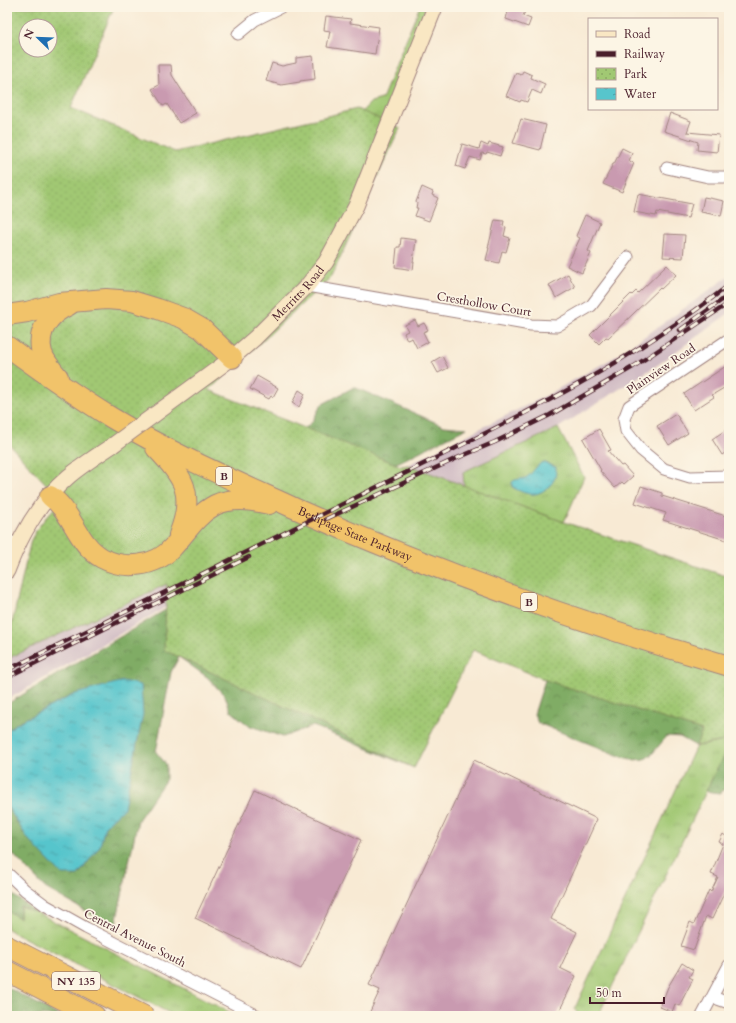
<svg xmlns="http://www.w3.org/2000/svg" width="736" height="1023" font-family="Cardo,serif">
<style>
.industrial{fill:#d2bdc5}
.grass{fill:url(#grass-tufts);stroke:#76744f}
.forest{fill:url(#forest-crowns);stroke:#656648}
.park{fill:url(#park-dots);stroke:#76744f;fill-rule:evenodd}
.water{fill:url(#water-ripples);stroke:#50727c}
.building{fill:#c99ab0}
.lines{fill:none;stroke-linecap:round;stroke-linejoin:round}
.street-casing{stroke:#a18480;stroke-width:13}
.secondary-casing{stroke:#a18480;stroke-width:17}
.highway-casing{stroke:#a18480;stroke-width:22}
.street{stroke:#fff;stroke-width:11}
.secondary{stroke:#f9e7c3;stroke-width:15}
.highway{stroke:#f1c36a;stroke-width:20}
.rail-casing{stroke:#4a1f2b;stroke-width:4.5}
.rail{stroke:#fcf5e5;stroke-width:3;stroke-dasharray:9;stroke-linecap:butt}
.secondary-bridge-casing{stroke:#a18480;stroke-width:17;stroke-linecap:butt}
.secondary-bridge{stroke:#f9e7c3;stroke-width:15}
.labels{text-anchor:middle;stroke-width:3.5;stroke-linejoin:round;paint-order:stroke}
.shield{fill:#fcf5e5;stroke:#7f5f63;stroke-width:1}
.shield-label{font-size:11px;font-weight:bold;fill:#4a1f2b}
.street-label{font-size:12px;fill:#4a1f2b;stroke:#fcf5e5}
</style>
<defs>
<pattern id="grass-tufts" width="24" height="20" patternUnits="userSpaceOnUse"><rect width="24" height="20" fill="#a1c873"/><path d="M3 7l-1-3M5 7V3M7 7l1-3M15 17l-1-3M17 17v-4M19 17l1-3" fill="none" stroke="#8cab64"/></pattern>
<pattern id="forest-crowns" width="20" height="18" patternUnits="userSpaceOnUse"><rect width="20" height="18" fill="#80ac65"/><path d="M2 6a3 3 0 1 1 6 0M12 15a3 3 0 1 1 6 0" fill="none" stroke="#6b8b53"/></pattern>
<pattern id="park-dots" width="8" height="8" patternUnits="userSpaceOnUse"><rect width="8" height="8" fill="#a1c873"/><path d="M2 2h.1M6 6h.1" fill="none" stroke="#8cab64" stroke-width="1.8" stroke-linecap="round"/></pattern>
<pattern id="water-ripples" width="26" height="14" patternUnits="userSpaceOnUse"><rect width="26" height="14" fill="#57c5cc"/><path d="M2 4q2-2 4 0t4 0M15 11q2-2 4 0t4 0" fill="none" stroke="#4a9fa6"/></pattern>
</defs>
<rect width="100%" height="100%" fill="#fcf5e5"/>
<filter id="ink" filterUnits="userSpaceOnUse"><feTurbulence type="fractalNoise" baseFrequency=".025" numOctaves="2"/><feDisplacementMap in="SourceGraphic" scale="8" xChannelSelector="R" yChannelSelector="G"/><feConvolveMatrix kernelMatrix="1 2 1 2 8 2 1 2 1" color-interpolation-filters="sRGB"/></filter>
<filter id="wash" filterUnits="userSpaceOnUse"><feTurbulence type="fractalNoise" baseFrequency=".012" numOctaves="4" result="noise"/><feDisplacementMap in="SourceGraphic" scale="16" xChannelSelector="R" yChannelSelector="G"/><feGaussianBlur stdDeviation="0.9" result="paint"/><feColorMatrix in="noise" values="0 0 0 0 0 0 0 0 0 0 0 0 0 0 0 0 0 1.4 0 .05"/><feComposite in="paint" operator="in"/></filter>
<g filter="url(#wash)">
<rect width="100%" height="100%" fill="#f8ead4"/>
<path class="industrial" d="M729 276V313L659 364 558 428 464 472V486L336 501 547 395 613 358 661 325Z
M316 533 166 607 7 700V659L167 584Z"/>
<path class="grass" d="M421 7H425L424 14 363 169 7 291 348 126 371 102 382 99 419 8Z
M558 428 584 477 564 522 464 486 463 472Z
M729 740V744L598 1016H579L575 1008 696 746Z
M20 906 36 912 237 1016H175L7 929V911L20 918Z"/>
<path class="forest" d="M354 387 444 426 467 428 379 472 305 428 312 422 321 405Z
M288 547 729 740 696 746 680 737 667 736 652 754 645 759 634 760 617 755 538 723 534 714 545 680 477 648 468 649 414 768 313 726 283 737 248 725 231 711 225 696 207 677 179 657 171 672 156 752 166 764V779L138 820 115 928 45 888 7 848V806L28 839 78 875 100 846 105 826 124 808 75 694 17 723 7 731V704L167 609Z
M729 744V788H728L719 793 706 791Z
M7 890 9 892 36 912 20 906V918L7 911Z
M7 987 60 1016H7Z"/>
<path class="park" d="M7 7H114L71 108 175 152 357 109 400 128 331 277 209 390 401 466 408 465 564 522 729 577V740L696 746 702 731 546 680 473 650 414 768 164 650 167 584 7 659V645L31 540C39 524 49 513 62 501L7 442ZM26 26H50V50H26Z"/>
<path class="water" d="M543 462 556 467C556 471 556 477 554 480 550 488 538 496 530 494 523 493 517 490 512 487V482C516 478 521 480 527 477 533 473 536 465 543 462Z
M123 681 141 685 143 714 124 808 105 826 100 846 78 875H62L28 839 7 806V731L17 723 75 694Z"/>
<g id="blocks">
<path class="building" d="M509 7H527L523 16 531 19 528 27 506 19Z
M326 16 351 19 350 23 379 27 375 54 327 47 330 31 324 30Z
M313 56 315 79 300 81V82L281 85 266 81 272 63 282 66 296 63V58Z
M158 65H171L172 75 196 113 179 123 167 104 163 106 152 89 159 85Z
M523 71 532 75 531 78 545 84 541 94 532 90 527 102 521 100 520 102 506 96 516 73 521 75Z
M670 113 691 121 687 132 719 135 717 152 697 150 698 142 664 131Z
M521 119 546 125 540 150 513 143Z
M481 143 488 146 489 143 503 147 500 156 487 152 486 154 482 153 480 160 470 157 465 169 456 166 462 144 479 149Z
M622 148 632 153 629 161 634 163 622 192 603 184 613 164H614Z
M422 187 433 192 432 195 438 198 429 221 415 216 418 208H416L417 203 416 202Z
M638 194 692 204 688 218 657 212 656 216 634 212Z
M704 197 724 201 721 216 701 212Z
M585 215 600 222 588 251 591 253 582 273 567 266 580 238 576 236Z
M495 220 504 221 503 226 506 227 504 236 510 238 506 252 502 251 499 263 486 260 489 248H488Z
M665 234 685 235 683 258 663 257Z
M401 238 416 240 413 262H414L413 270 395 267 397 247H400Z
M667 265 676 275 661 289 660 288 608 338 606 337 599 344 590 335 631 294 632 295 636 291 638 293Z
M568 274 575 287 556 298 549 285Z
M415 320 418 326 424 323 428 330 423 332 428 342 417 348 412 338 407 340 404 333 408 331 405 325Z
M442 356 448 368 438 373 432 362Z
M729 364V385L712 395 714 397 694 410 684 394Z
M257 376 278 388 273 397 271 396 269 399 250 389Z
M299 390 305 394 299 407 292 403Z
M676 414 688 433 669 445 657 426Z
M729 428V450L722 455 712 439Z
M599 429 611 450 608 451 621 466 623 465 633 476 624 484 622 482 615 488 600 471 601 470 583 439Z
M641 486 662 493V496L729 517V541L663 520 666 513 635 503Z
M474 760 597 819 551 919 577 932 560 968 576 976 557 1016H368L380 990 369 985Z
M255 790 361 840 301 969 195 918Z
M729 831V888L727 887 712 919 706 916 694 950 681 946 690 922 694 924 709 890 711 892 718 877 711 874 723 844 719 842 723 834 727 837Z
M682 963 693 970 689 977 693 979 679 1006 675 1004 672 1012 660 1007 668 987Z"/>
</g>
</g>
<g filter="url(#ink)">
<use href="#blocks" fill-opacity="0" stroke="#a18480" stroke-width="1"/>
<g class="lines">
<g class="street-casing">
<path id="street" d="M238 34 255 20 281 7
M667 168 708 177H729
M307 286 531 325 557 326 591 306 628 257
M729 339 629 406 624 419 626 431 641 450 664 469 690 477 729 476
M7 540 17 544
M7 873 25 890 45 905 86 928 258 1016
M712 997 729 1003
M702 1016 729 965"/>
</g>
<g class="secondary-casing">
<g id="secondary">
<path id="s1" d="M154 415 232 358 255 338 307 286 326 262 356 206 435 7"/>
<path d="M7 571C20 536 39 502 68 477 82 465 98 455 113 445"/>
</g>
</g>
<g class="highway-casing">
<g id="highway">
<path d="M7 315 27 312 59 303 106 299 132 301 158 309 183 318 202 329 232 358"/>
<path id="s2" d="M7 346C41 371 76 396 112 418 170 453 233 480 294 508 435 571 581 623 729 666"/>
<path d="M58 377C52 370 45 362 42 353 36 331 50 313 69 305"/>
<path d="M156 448C185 478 195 494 179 535"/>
<path d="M50 496C73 512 77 544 102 558 124 570 155 567 172 548 186 533 196 515 215 505 232 497 251 500 269 504"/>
<path d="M7 946 144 1016"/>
<path d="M7 971 95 1016"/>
</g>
</g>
<use href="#street" class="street"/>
<use href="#secondary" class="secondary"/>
<use href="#highway" class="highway"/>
<g class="rail-casing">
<path id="rail" d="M680 330 729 295
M326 519 455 459 495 442 550 415 633 367 729 303
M7 670C134 608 261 545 387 482 505 424 625 367 729 285
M7 677 249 557"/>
</g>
<use href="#rail" class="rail"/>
<g class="secondary-bridge-casing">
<path id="secondary-bridge" d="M113 445 154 415"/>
</g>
<use href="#secondary-bridge" class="secondary-bridge"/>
</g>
</g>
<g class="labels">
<g class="shield">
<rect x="216" y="467" width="16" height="18" rx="3"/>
<rect x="521" y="593" width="16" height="18" rx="3"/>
<rect x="52" y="972" width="48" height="18" rx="3"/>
</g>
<g class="shield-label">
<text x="224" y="480">B</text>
<text x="529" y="606">B</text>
<text x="76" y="985">NY 135</text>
</g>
<g class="street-label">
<text dy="4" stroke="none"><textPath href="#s1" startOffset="189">Merritts Road</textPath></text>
<text transform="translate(484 304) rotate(10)" y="4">Cresthollow Court</text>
<text transform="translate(661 369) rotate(-34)" y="4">Plainview Road</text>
<text dy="4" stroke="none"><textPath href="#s2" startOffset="397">Bethpage State Parkway</textPath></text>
<text transform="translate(135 938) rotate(27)" y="4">Central Avenue South</text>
</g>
</g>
<rect width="736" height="1023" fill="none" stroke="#fcf5e5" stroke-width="24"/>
<rect x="588" y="18" width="130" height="92" fill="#fcf5e5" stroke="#b59f9b"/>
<rect x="596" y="31" width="20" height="6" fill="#f9e7c3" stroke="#b59f9b"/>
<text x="624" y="38" font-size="12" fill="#4a1f2b">Road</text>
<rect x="596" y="51" width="20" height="6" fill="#4a1f2b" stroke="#b59f9b"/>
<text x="624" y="58" font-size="12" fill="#4a1f2b">Railway</text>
<rect x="596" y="68" width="20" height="12" fill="url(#park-dots)" stroke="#b59f9b"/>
<text x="624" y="78" font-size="12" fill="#4a1f2b">Park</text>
<rect x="596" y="88" width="20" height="12" fill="url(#water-ripples)" stroke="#b59f9b"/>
<text x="624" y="98" font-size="12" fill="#4a1f2b">Water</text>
<g transform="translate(38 38) rotate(293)"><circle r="19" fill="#fcf5e5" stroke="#b59f9b"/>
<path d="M0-3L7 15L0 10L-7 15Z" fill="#1f6fb2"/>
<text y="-6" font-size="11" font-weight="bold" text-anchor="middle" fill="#4a1f2b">N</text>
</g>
<path d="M590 997v6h74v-6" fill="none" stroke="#4a1f2b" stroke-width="2"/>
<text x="596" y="997" font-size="12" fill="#4a1f2b" stroke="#fcf5e5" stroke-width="3" paint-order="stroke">50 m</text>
</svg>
